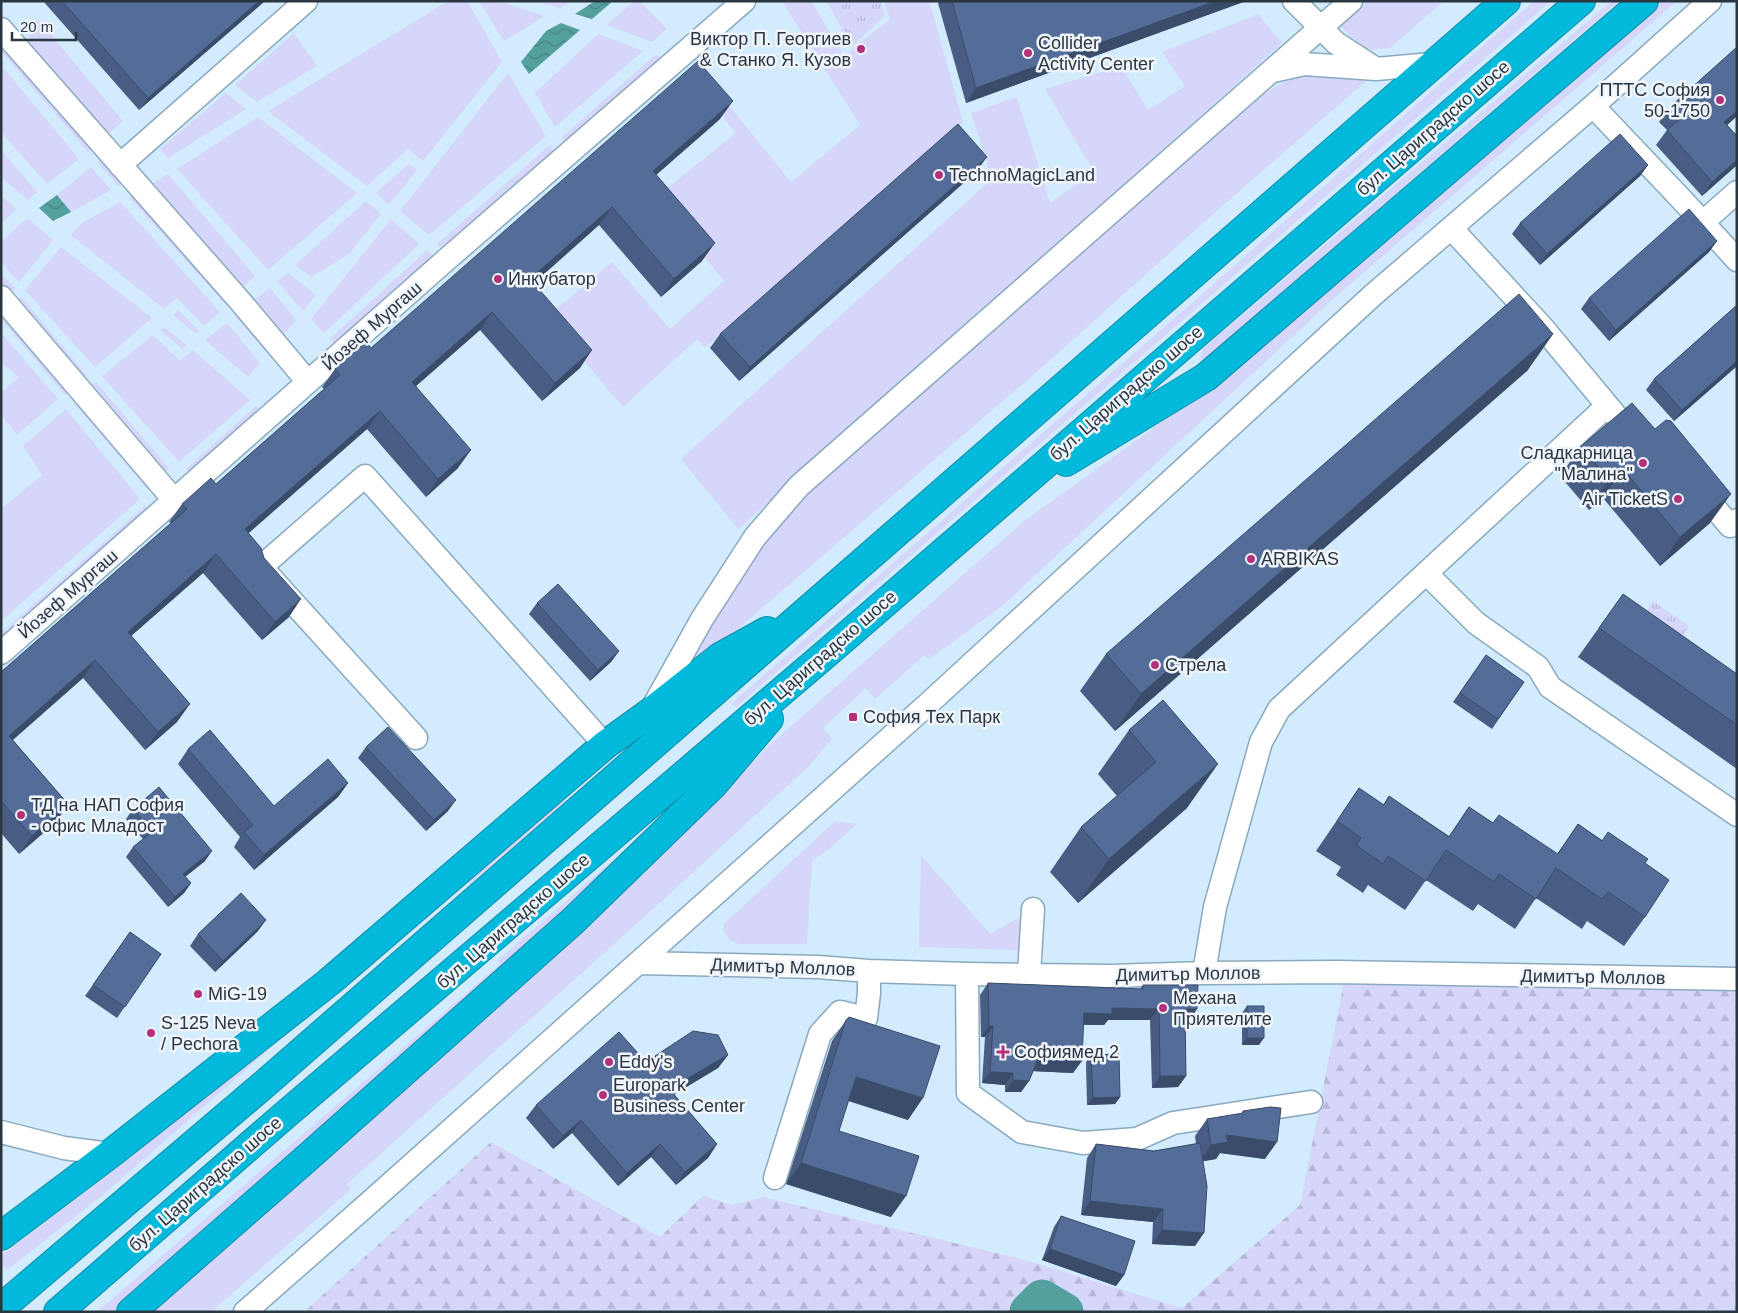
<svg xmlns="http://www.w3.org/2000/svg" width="1738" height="1313" font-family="Helvetica,sans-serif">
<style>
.green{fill:#d5d6fa}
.forest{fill:url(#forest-firs)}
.park{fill:url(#park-tufts)}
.water{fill:url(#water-waves)}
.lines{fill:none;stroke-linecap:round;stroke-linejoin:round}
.river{stroke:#54a09f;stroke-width:39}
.minor-casing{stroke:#8ba9be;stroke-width:25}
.highway-casing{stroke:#118ca5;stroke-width:30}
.minor{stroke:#fff;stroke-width:22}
.highway{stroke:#03badc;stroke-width:28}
.wall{fill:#475d83}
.shaded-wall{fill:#3a4c6a}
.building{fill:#536c98;stroke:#3a4c6a}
.poi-dot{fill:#b3307a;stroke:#eff5fa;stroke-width:2}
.labels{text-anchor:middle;stroke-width:5;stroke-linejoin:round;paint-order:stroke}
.poi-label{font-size:18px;fill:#2b3740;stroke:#eff5fa;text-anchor:start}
.street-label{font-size:18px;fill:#2b3740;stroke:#eff5fa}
</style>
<defs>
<pattern id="forest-firs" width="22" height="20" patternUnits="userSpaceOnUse" patternTransform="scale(1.25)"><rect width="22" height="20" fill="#d5d6fa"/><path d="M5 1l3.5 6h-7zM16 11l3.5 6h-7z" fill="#b7b8d7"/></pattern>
<pattern id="park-tufts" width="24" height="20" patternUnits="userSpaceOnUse" patternTransform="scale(1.25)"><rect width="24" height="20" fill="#d5d6fa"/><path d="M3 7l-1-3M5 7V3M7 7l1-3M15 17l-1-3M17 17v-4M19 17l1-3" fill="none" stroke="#b7b8d7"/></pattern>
<pattern id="water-waves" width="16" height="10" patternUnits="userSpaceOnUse" patternTransform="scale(1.25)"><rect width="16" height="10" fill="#54a09f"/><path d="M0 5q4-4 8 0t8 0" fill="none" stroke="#468383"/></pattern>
</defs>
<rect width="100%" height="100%" fill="#d2ebfd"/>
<path class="green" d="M448 1H467L502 62 423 161 408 149 367 186 268 111Z
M479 1H497L545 16 504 41Z
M537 1H570L560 8Z
M634 1H639L667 29 652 42 607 25Z
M782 1H811L844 56 890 19 884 1H933L930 3 963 122 705 348 697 339 623 407 547 317 612 262 670 329 724 281 656 197 736 133 696 84 705 76 791 182 860 125Z
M1367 1H1444L1390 48 1371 50 1360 45 1340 26Z
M1534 1H1551L736 707 733 706V702L1192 303Z
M1612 1H1619L1374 212 1376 216 1208 358 1202 360 1200 359 1202 350 1212 341Z
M1663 1H1677L1332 300 1001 607 929 659 925 655 875 699 866 688 823 728 832 739 809 766 663 900 347 1184 350 1188V1190L211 1312H147L692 822 773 742 1023 522 1220 380Z
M1258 14 1282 43 738 529 681 459 992 179 971 113 1017 97 1050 203 1094 172 1045 89 1121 66 1148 110 1185 86 1162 52Z
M38 19 123 121 107 135 30 45 29 32Z
M294 33 317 66 257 102 235 85Z
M598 34 643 51 555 127 535 93Z
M1 43 92 149 88 152 1 51Z
M655 55 663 58 566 144 562 137Z
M1 65 79 159 47 184 1 132Z
M508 73 546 136 429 235 400 211Z
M1325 74 1361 80 1365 82 1221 207 1047 363 698 663 684 672 741 571 784 516 872 434 1258 97C1283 82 1295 75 1325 74Z
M226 93 246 109 168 158 160 149Z
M258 117 357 193 268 270 177 169Z
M550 145 555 153 442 249 437 244Z
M1 150 37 192 28 200 1 177Z
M102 158 124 182 118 186 97 162Z
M409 164 417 170 389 205 376 193Z
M91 167 111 190 71 212 57 195Z
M168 174 255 276 242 288 150 185Z
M134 194 229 301 225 304 129 197Z
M1 196 16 209 1 224Z
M366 201 381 214 349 254 311 277 295 265Z
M120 202 220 312 204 326 177 298 164 309 71 235 82 223Z
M27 218 53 240 19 282 1 262V242Z
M391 219 419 244 324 333 311 319Z
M61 247 152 318 95 367 25 290Z
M427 250 434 257 336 345 330 339Z
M1 273 15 288 10 293 1 283Z
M288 273 316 295 303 311 277 281Z
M270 288 296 320 282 337 252 302Z
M21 296 86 375 81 379 17 301Z
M178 310 199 331 196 334 173 315Z
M240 312 271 349 268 354 235 316Z
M6 314 70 390 65 395 1 319Z
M227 323 260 363 248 377 205 340Z
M164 327 187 345 182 349 160 330Z
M1 333 58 399 17 435 1 414V393L19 377 1 362Z
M153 335 180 361 193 350 250 400 179 462 102 376Z
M96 382 169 469 164 473 91 386Z
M80 400 153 486 148 490 74 403Z
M256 406 262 412 190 473 186 469Z
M66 409 140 499 1 621V509L42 475 23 446Z
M145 506 149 510 1 641V633Z
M566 799 567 800 470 884 467 882 306 1017 104 1194 7 1270 5 1266 1 1268V1256L127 1160 286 1026Z
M835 821 857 824 829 849 812 861 807 944H739L730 940 723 930 724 924Z
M625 850H626L575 903 297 1151 112 1312H97L500 964 498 960Z
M921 855 990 934 1024 915 1022 950 919 947Z"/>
<path class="forest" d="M1346 972 1737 979V1312H304L491 1142 660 1237 703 1196 732 1205 763 1197 1021 1259 1182 1308 1300 1205Z"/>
<path class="park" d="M826 1H881L885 16 852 46Z
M1653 601 1689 626 1672 651 1636 627Z"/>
<path class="water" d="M595 1H613L592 19 575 14Z
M561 23 580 30 529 74 521 62 546 31Z
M57 195 71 212 53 221 39 208Z"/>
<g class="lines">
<path class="river" d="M1029 1312 1042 1299 1064 1312"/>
<g class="minor-casing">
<path id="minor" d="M1294 1 1336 43 1373 67
M1 29 240 301 308 382
M1273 71 1304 64 1376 69 1432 64
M1593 106 1684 202 1737 260
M120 165 306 1
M1703 222 1737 192
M1451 228 1543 328 1617 417
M1 297 175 501
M1699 489 1730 526 1737 520
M1426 573 1476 623 1538 667 1550 687 1737 815
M1 653 446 260 744 1
M654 705 702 619 755 537 799 486 1351 1
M416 738 261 567 365 476 605 745
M639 963 818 967 869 971 967 974 1111 976 1204 973 1337 972 1737 979
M1204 973 1215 907 1261 742 1279 709 1607 406
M967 974 968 1093 1022 1132 1083 1143 1137 1139 1173 1123 1311 1102
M1029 974 1033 909
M1 1132 64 1148 110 1154
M775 1178 820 1034 840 1012 866 1018 869 993V971
M245 1312 369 1203 928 704 1373 295 1593 106 1710 1"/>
</g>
<g class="highway-casing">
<path id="highway" d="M1066 462 1206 377 1644 1
M1 1236 110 1154 329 982 605 745 648 714 720 657 767 631
M1 1308 261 1087 1506 1
M58 1312 285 1115 828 652 1581 1
M131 1312 307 1158 573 921 713 785 769 719"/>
</g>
<use href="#minor" class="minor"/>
<use href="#highway" class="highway"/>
</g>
<path class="wall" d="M43 1H265L139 110Z
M939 1H1246L966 103 938 3Z
M1737 47V116L1727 125 1737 136V165L1702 196 1656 145 1667 130 1659 122 1670 107Z
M720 119 656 175 702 261 661 297 599 225 534 283 580 368 542 401 480 330 416 386 458 468 426 497 367 429 248 533 264 558 289 617 262 640 203 573 131 636 177 722 145 750 83 678 13 740 68 804 56 822 19 854 1 833V672L171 523 169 522 182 504 216 484 324 389 322 387 335 369 371 348Z
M1648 165 1640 176 1540 265 1512 234 1520 223Z
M976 172 739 381 710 348 720 334Z
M1717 241 1709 252 1609 341 1581 309 1589 298Z
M1737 305V366L1674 421 1646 390 1654 379Z
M1553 334 1527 371 1115 731 1080 691 1106 654Z
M1632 403 1710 523 1660 566 1603 498 1589 510 1560 476 1581 446Z
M1623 594 1737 674V769L1578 657Z
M537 603 619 651 611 662 590 681 529 614Z
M1486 655 1524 682 1492 729 1453 702Z
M1163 700 1187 808 1078 903 1050 872 1081 827 1117 796 1098 774 1129 730Z
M366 747 448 811 426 831 358 758Z
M188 749 274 806 348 783 338 797 254 870 234 847 240 837 178 764Z
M1359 788 1383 805 1389 796 1449 836 1469 807 1493 823 1557 854 1578 824 1602 840 1645 863V917L1624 946 1587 921 1582 929 1536 898 1515 929 1478 904 1473 911 1426 880 1405 910 1368 885 1363 893 1336 875 1341 867 1316 851Z
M133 809 205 861 185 877 191 883 184 893 168 907 126 857 133 847 143 839 126 819Z
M258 931 215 972 190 946 198 934Z
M130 932 161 954 117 1018 85 996Z
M988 983 1140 989 1143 985 1189 1021H1185L1186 1076 1178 1087 1152 1088 1150 1020H1108L1104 1025H1083L1073 1073 1033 1071 1029 1081 1021 1092H1005V1085L982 1083 985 1037H981L980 995Z
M1247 1006 1259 1045H1242V1013Z
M846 1020 908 1120 848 1101 839 1131 891 1217 786 1184 832 1041Z
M728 1055 718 1068 674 1094 717 1144 708 1158 676 1185 651 1157 618 1186 572 1133 553 1149 526 1118 536 1105Z
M1091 1055 1120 1097 1115 1104 1087 1105 1086 1062Z
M1243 1111 1265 1159 1220 1153 1216 1159 1203 1161 1195 1246 1152 1244 1153 1222 1081 1215 1087 1158 1096 1144 1154 1151 1196 1144 1195 1136 1207 1119 1241 1114Z
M1061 1216 1124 1275 1116 1286 1042 1260 1054 1227Z"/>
<path class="shaded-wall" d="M259 1H265L139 110 148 98Z
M1216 1H1246L966 103 976 88Z
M733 101 720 119 640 189 653 171Z
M1737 111V116L1714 137 1724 122Z
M987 157 976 172 739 381 750 367Z
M1737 160V165L1702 196 1712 182Z
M1648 165 1640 176 1540 265 1547 254Z
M612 207 599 225 518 297 530 279Z
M1717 241 1709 252 1609 341 1616 330Z
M715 243 702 261 661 297 674 279Z
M492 312 480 330 400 400 412 382Z
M1553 334 1527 371 1115 731 1141 694Z
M592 350 580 368 542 401 555 383Z
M1737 361V366L1674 421 1682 410Z
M380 411 367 429 232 548 245 529Z
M471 450 458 468 426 497 438 479Z
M1623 469 1603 498 1589 510 1609 480Z
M1731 494 1710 523 1660 566 1680 537Z
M216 554 203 573 115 650 128 632Z
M301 599 289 617 262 640 275 622Z
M619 651 611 662 590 681 598 670Z
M95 660 83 678 1 750 9 736Z
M190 704 177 722 145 750 158 732Z
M1218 764 1187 808 1078 903 1109 859Z
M348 783 338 797 254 870 264 855Z
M456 800 448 811 426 831 434 820Z
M68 804 56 822 19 854 32 836Z
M212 851 205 861 176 884 183 874Z
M191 883 184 893 168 907 175 897Z
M266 920 258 931 215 972 223 961Z
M1112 1008 1159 1009 1150 1020H1108L1104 1025 1076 1024 1084 1013Z
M1185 1009H1197L1189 1021H1176Z
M989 1026H993L985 1037H981Z
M1247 1038H1264L1259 1045H1242Z
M728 1055 718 1068 660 1103 669 1089Z
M1038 1059 1082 1061 1073 1073 1030 1071Z
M990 1072 1013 1073 1005 1085 982 1083Z
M1160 1076H1186L1178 1087 1152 1088Z
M856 1077 923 1098 908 1120 841 1098Z
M1013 1080 1029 1081 1021 1092H1005Z
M1120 1097 1115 1104 1087 1105 1093 1098Z
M581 1120 572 1133 553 1149 563 1136Z
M1226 1135 1277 1142 1265 1159 1220 1153 1216 1159 1199 1162 1211 1145Z
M660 1144 651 1157 618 1186 627 1173Z
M717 1144 708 1158 676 1185 685 1172Z
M801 1163 906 1196 891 1217 786 1184Z
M1090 1201 1163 1209 1153 1222 1081 1215Z
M1162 1230 1204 1233 1195 1246 1152 1244Z
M1050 1249 1124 1275 1116 1286 1042 1260Z"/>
<path class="building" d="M62 1H259L148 98Z
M952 1H1216L976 88Z
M1737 47V111L1724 122 1737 136V160L1712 182 1667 130 1680 119 1670 107Z
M698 61 733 101 653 171 715 243 674 279 612 207 530 279 592 350 555 383 492 312 412 382 471 450 438 479 380 411 245 529 261 548 264 558 301 599 275 622 216 554 128 632 190 704 158 732 95 660 9 736 68 804 32 836 1 801V672L187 509 182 504 211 478 216 484 340 375 335 369 366 342 371 348Z
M958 124 987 157 750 367 720 334Z
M1620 134 1648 165 1547 254 1520 223Z
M1689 209 1717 241 1616 330 1589 298Z
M1519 294 1553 334 1141 694 1106 654Z
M1737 305V361L1682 410 1654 379Z
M1632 403 1655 429 1666 420 1671 421 1731 494 1680 537 1623 469 1609 480 1581 446Z
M558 584 619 651 598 670 537 603Z
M1623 594 1737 674V725L1599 628Z
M1486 655 1524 682 1498 719 1460 693Z
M1163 700 1218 764 1109 859 1081 827 1156 762 1129 730Z
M388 727 456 800 434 820 366 747Z
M210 730 274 806 328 759 348 783 264 855 244 832 253 825 188 749Z
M159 787 212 851 183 874 191 883 175 897 133 847 152 832 133 809Z
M1359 788 1384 805 1389 796 1449 837 1469 807 1493 823 1499 815 1558 854 1578 824 1602 841 1608 832 1648 859 1645 863 1669 880 1645 917 1608 892 1602 899 1556 868 1536 899 1499 874 1494 882 1446 850 1426 881 1388 856 1383 864 1376 859 1356 845 1361 838 1337 821Z
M241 893 266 920 223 961 198 934Z
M130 932 161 954 125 1007 93 985Z
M988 983 1143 989V985H1198L1197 1009H1185L1186 1076H1160L1159 1009 1112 1008V1014L1084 1013 1082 1061 1038 1059 1029 1081 1013 1080V1073L990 1072 993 1026H989Z
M1247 1006H1264V1038H1247Z
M849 1017 940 1046 923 1098 856 1077 839 1131 919 1156 906 1196 801 1163 846 1020Z
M693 1031 718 1035 728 1055 669 1089 717 1144 685 1172 660 1144 627 1173 581 1120 563 1136 536 1105 619 1032 646 1062Z
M1119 1054 1120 1097 1093 1098 1091 1055Z
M1270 1107 1281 1108 1277 1142 1226 1135 1228 1142 1211 1145 1207 1119 1243 1113V1111Z
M1200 1143 1207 1186 1204 1233 1162 1230 1163 1209 1090 1201 1096 1144 1154 1151Z
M1061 1216 1135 1241 1124 1275 1050 1249Z"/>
<g class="poi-dot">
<circle cx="861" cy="49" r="5"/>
<circle cx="1028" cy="53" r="5"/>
<circle cx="1720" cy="100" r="5"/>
<circle cx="939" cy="175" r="5"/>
<circle cx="498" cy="279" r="5"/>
<circle cx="1643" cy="463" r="5"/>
<circle cx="1678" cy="499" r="5"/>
<circle cx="1251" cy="559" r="5"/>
<circle cx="1155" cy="665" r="5"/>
<rect x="848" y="712" width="10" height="10" rx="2.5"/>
<circle cx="21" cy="815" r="5"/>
<circle cx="198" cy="994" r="5"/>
<circle cx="1163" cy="1008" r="5"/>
<circle cx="151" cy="1033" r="5"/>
<path d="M1000.5 1044.5h5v5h5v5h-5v5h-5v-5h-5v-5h5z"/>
<circle cx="609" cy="1062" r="5"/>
<circle cx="603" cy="1095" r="5"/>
</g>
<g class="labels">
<g class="poi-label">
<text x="851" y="45" text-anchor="end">Виктор П. Георгиев<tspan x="851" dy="21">&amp; Станко Я. Кузов</tspan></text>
<text x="1038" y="49">Collider<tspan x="1038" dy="21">Activity Center</tspan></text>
<text x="1710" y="96" text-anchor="end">ПТТС София<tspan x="1710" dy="21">50-1750</tspan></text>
<text x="949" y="181">TechnoMagicLand</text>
<text x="508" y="285">Инкубатор</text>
<text x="1633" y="459" text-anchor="end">Сладкарница<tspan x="1633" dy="21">"Малина"</tspan></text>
<text x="1668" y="505" text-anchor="end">Air TicketS</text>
<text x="1261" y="565">ARBIKAS</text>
<text x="1165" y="671">Стрела</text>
<text x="863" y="723">София Тех Парк</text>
<text x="31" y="811">ТД на НАП София<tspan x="31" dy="21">- офис Младост</tspan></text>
<text x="208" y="1000">MiG-19</text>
<text x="1173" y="1004">Механа<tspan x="1173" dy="21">Приятелите</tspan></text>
<text x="161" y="1029">S-125 Neva<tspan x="161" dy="21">/ Pechora</tspan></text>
<text x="1014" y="1058">Софиямед 2</text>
<text x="619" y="1068">Eddy's</text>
<text x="613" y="1091">Europark<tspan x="613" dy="21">Business Center</tspan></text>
</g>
<g class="street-label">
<text transform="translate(1433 128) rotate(-41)" y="6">бул. Цариградско шосе</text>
<text transform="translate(372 326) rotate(-41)" y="6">Йозеф Мургаш</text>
<text transform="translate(1126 393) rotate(-41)" y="6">бул. Цариградско шосе</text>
<text transform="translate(68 594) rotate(-41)" y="6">Йозеф Мургаш</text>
<text transform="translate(820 658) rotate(-41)" y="6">бул. Цариградско шосе</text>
<text transform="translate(513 921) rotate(-41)" y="6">бул. Цариградско шосе</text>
<text transform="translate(783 967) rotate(2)" y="6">Димитър Моллов</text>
<text transform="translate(1188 974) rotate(-1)" y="6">Димитър Моллов</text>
<text transform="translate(1593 977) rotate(1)" y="6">Димитър Моллов</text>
<text transform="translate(205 1184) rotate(-41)" y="6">бул. Цариградско шосе</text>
</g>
</g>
<rect width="1738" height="1313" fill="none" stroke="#2b3740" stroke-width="5"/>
<path d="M12 32v8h64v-8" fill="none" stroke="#2b3740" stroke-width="2.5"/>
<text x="20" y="32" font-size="15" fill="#2b3740" stroke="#eff5fa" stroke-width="4" paint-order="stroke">20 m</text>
</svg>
